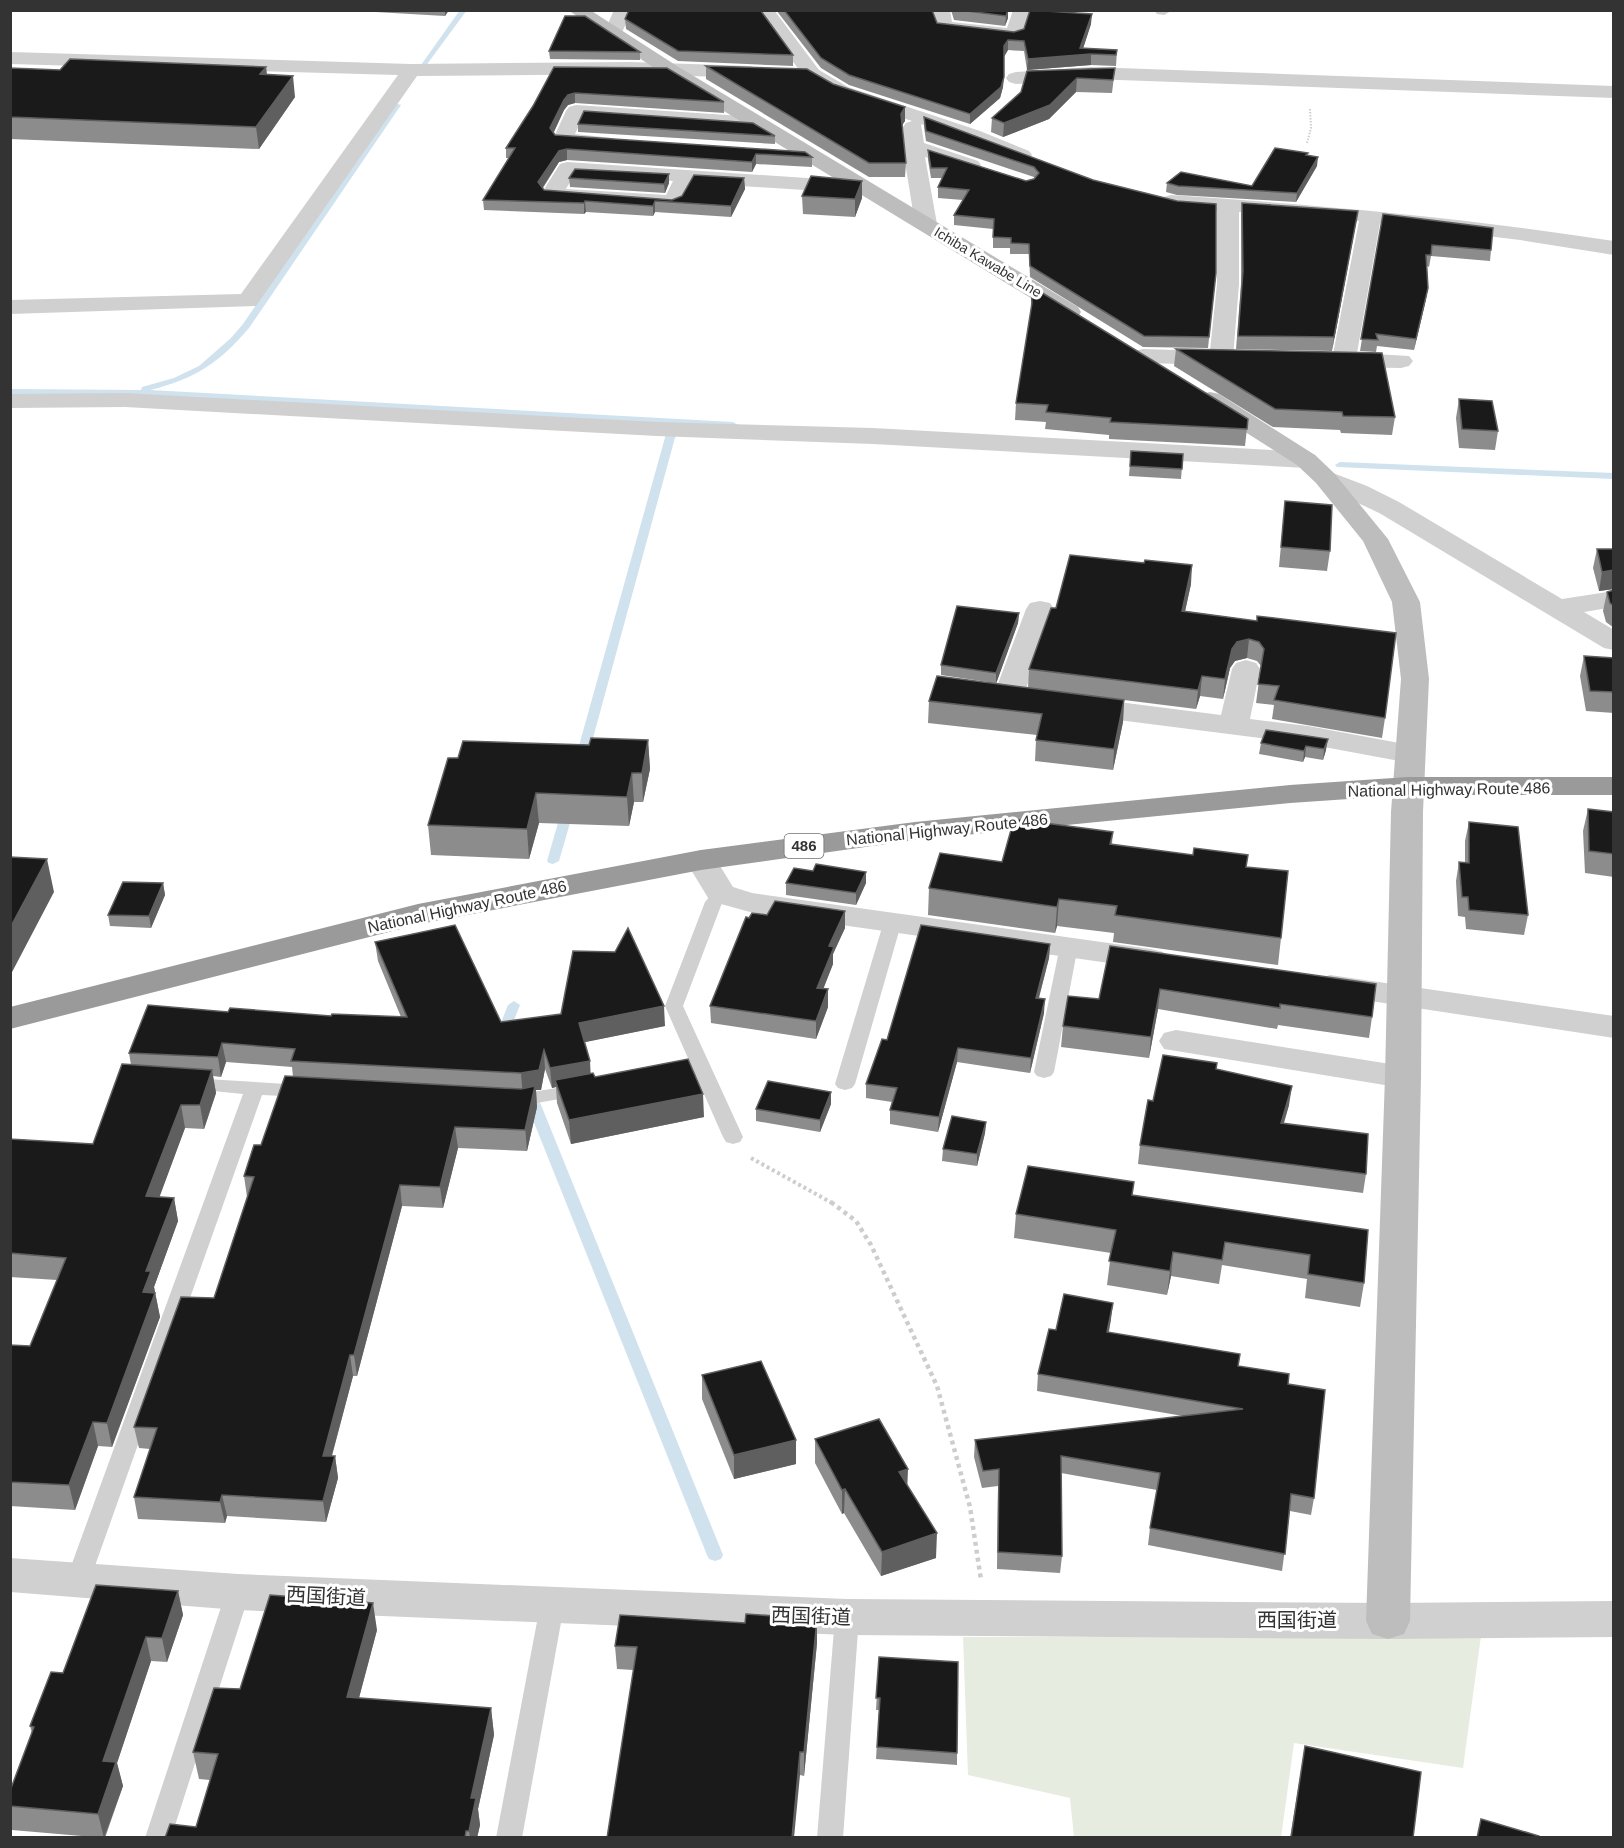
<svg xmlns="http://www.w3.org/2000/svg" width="1624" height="1848" font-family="Helvetica,'Noto Sans JP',sans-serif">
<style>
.green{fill:#e6ecdf}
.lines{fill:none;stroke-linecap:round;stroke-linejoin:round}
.stream{fill:#cfe2ee;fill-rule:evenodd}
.path-far2{stroke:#cdcdcd;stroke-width:2;stroke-dasharray:1.5 1.5;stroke-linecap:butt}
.path-far1{stroke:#cdcdcd;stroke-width:4;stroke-dasharray:3 3;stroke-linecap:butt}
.path{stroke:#cdcdcd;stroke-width:4.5;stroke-dasharray:4 4;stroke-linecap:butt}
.lane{fill:#d0d0d0;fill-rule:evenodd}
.street{fill:#d0d0d0;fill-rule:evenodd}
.secondary{fill:#bdbdbd;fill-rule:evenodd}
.highway{fill:#9a9a9a;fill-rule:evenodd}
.wall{fill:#8c8c8c}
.shaded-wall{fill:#5f5f5f}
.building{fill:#1a1a1a;stroke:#5f5f5f;stroke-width:1.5}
.labels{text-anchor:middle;stroke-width:6;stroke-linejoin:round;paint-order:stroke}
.far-street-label{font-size:14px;fill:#333;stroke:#fff}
.shield{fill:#fff;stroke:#707070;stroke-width:1.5}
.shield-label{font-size:15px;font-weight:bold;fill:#333}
.street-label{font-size:16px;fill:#333;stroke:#fff}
.near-street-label{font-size:20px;fill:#333;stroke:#fff}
</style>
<rect width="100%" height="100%" fill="#fff"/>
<path class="green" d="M1481 1636 1463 1768 1294 1743 1281 1838 1074 1837 1070 1798 968 1775 963 1637Z"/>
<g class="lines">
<path class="stream" d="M460 10H467L425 67H421V65Z
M394 103 401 105 249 328C219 363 195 379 150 390L733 422 738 425 736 427 131 395H10V389L141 390 142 387 174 378 199 366 231 338 243 324Z
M671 431 676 434 587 760 581 763 577 762 575 760 666 434Z
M1340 462 1614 473V479L1337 467 1335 465Z
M568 806 574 809 559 861 553 864 549 863 547 861 562 809Z
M514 1001 520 1005 510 1030 512 1035 510 1038H502L498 1030 508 1005Z
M530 1091 537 1095 723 1555 721 1559 715 1561 709 1559 707 1555 523 1095Z"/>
<path class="path-far2" d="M1307 143 1311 128 1310 108"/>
<path class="path-far1" d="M751 1158 834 1204"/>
<path class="path" d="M831 1202 856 1221 871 1245 937 1386 970 1507 981 1580"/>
<path class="lane" d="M721 889 727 890 730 894 722 903 683 1006 743 1137 740 1142 733 1144 726 1142 723 1137 696 1076 670 1080 663 1078 660 1074 663 1070 691 1065 665 1006 705 902 715 890Z
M893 916 899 917 902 921 855 1084 852 1088 845 1090 838 1088 835 1084 884 921 887 917Z
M1069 940 1075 942 1078 946 1054 1072 1051 1076 1044 1078 1037 1076 1034 1072 1060 946 1063 942Z
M190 1078 303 1085 310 1087 313 1091 310 1095 303 1097 262 1095 90 1580 86 1587 78 1590 70 1587 66 1580 243 1094 183 1088 180 1084 183 1080Z
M581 1084 588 1086 591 1090 588 1094 514 1107 507 1106 504 1101 507 1096 514 1095Z
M238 1582 246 1585 250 1592 171 1838H145L226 1592 230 1585Z
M552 1596 561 1599 564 1606 522 1838H496L540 1606 543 1599Z
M847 1607 856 1610 859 1617 843 1838H817L835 1617 838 1610Z"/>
<path class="street" d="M614 10H632L620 37H606L604 33Z
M755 10H774L819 70 848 87 980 131 1029 151 1032 155 1029 159H1015L921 124 924 143 978 161 981 165 978 169 971 171 925 157 937 224 934 229 926 230 918 229 915 224 906 168 903 127 906 123 912 121 834 95 805 78Z
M908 10H950L952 22 1007 28 1013 10H1031L1021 38 1014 40 937 31 933 17 911 14Z
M1154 10H1173L1164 15 1157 14Z
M10 52 411 64 630 62 750 66 757 68 760 72 757 76 750 78 630 74 417 76 256 306 10 314V300L241 294 398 75 10 64Z
M1091 67 1614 86V98L1091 79 1016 84 1009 82 1006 78 1009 74 1016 72Z
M576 105 757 117 764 119 767 123 764 127 757 129 583 117 575 134 612 138 615 142 612 146 605 148 556 143 553 139 566 111 569 107Z
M567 162 851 181 858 183 861 187 858 191 851 193 693 183 680 206 673 208 545 198 541 194 560 164ZM574 175 673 181 666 195 566 189Z
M1171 195C1320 205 1466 218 1614 241V255L1520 240 1380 223 1357 353 1409 356 1413 361 1409 366 1401 368 1339 367 1331 365 1327 360 1333 354 1359 221 1239 212V284L1233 358 1229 363 1221 365 1143 363 1135 361 1131 356 1135 351 1143 349 1210 351 1217 284V211L1164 205 1160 201 1164 197Z
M125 393 657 422 873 428 1306 452 1315 455 1319 460 1315 465 1306 468 873 444 657 436 125 407 10 408V394Z
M1325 470 1367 486 1399 502 1562 599 1614 591V607L1584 612 1614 630V650L1604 648 1381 514C1368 507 1317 485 1312 478L1316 473Z
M1040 601 1050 603 1054 609 1023 697 1018 703 1008 706 998 703 993 697 1026 609 1030 603Z
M1246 660 1256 663 1260 669 1250 719 1308 726 1410 745 1421 748 1425 754 1421 760 1410 763 1308 744 1079 715 1069 712 1064 706 1069 700 1079 697 1221 715 1232 669 1236 663Z
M701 850 712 853 733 887 752 893 1151 949 1163 952 1168 959 1163 966 1151 969 750 912 710 901 685 860 690 853Z
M1330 975 1614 1016V1038L1318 993 1313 986 1318 979Z
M1176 1030 1403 1066 1416 1069 1421 1077 1416 1085 1403 1088 1164 1049 1159 1041 1164 1033Z
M10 1558 238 1574 847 1599 1388 1603 1614 1601V1637L1388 1639 847 1635 238 1610 10 1592Z"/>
<path class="secondary" d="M568 10H590L677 66 1078 307 1081 312 1078 317 1070 319 1062 317 663 74Z
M1210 392 1219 394 1315 455 1334 473 1388 539 1420 602 1429 679 1423 812 1421 1077 1410 1621 1404 1634 1388 1639 1372 1634 1366 1621 1385 1077 1391 812 1401 679 1392 602 1363 541 1316 483 1297 465 1201 404 1198 399 1201 394Z"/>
<path class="highway" d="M1408 777H1614V795H1408L1290 803 915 840 701 870 420 924 10 1029V1007L418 904 701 850 915 822 1290 785Z"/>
</g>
<path class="wall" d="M341 10H449L445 16Z
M776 10H932L937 23 1014 32 1091 24 1083 48 1117 50 1116 66 1091 65 1027 70 1024 51 1008 50 1004 56 1003 87 1000 98 970 124 849 85 821 68Z
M951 10H1008V18L1005 26 954 20Z
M625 19 793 55V66L678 61 626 29Z
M549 51 640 52V60L550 59Z
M706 66 833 84 905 121 902 125 906 163 905 177H869L706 79Z
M266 67 267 75 295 97 259 149 10 139V68L60 70Z
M554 67 724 102V113L575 103 568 105 564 110 554 132 555 135 812 157V167L756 164 752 172 567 160 559 162 543 188 544 190 672 200 744 178 745 189 731 217 655 212 653 216 586 212 584 214 484 210 483 200 509 158H506V148L533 106Z
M1115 68 1112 93 1076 92 1049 119 1003 137 991 132 992 118 1021 92Z
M924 117 1093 180 1216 273 1208 348 1143 347 1030 277 1029 254H1010V248H993V229L954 225V215L963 200 938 198V187L942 178H931L928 160V150L1026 181 1035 178 1034 177 926 141 924 127Z
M578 124 775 136V144L578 132Z
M1307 156 1317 166 1296 202 1177 195 1166 192 1167 183 1252 186Z
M569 178 669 183 665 193 570 187Z
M862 181V198L855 217 803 214 802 196Z
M1242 203 1358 211 1332 351 1236 349 1241 284V215Z
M1383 214 1491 250 1490 261 1431 256 1429 267 1427 266 1428 288 1426 299 1414 350 1377 346 1376 352 1360 351Z
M1031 286 1248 419 1245 446 1109 439V435L1045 429 1046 422 1015 420 1016 403 1031 310Z
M1176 349 1395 417 1392 435 1341 433 1340 430 1273 427 1174 366Z
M1459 399 1498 431 1495 450 1459 448 1456 418Z
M1131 451 1183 454 1181 479 1129 476Z
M1285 501 1330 551 1327 571 1279 567Z
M1597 549H1614V589L1599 591 1593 568Z
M1191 584 1185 611 1257 621 1385 718 1382 738 1272 719 1274 705 1256 703 1261 666 1257 661 1247 658 1235 661 1230 668 1223 699 1200 696 1196 709 1124 700 1123 722 1113 770 1035 761 1036 740 1037 735 928 723 929 701 988 682 941 675V665L1019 613 1018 623 996 683 1028 688 1029 669 1056 608Z
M1614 590V628L1606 622 1603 611 1607 592Z
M1584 656 1614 658V713L1586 711 1580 676Z
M1266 730 1326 750 1323 760 1305 757 1303 762 1259 754 1261 743Z
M648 740 650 769 643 802H634L629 826 539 823 529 859 431 855 428 825 458 758Z
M1588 809 1614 812V877L1585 873 1583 831Z
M1469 822 1528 915 1524 935 1466 929 1465 917 1458 916 1456 881 1459 862H1465V841Z
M1113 832 1112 844 1246 867 1281 938 1278 965 1113 942 1114 933 1057 926 1055 933 928 915 929 888 1002 862Z
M813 871 866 872V883L856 905 786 895V883Z
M163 883 165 895 151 928 110 926 108 915Z
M845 911V928L833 954V964L823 989 828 1007 816 1039 711 1023 710 1006 749 918 767 915Z
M375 942 501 1022 665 1026 584 1042 590 1074 595 1077 704 1117 571 1144 557 1103 556 1087 552 1088 545 1069 541 1090H536L537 1107 527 1151 458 1148 443 1208 402 1206 357 1376H353L332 1456H335L338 1478 326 1522 227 1516 225 1523 138 1519 134 1497 150 1449 139 1448 134 1427 214 1298 247 1197 244 1176 261 1145 293 1077 292 1067 226 1062 221 1077 213 1076 216 1093 204 1129 185 1128 159 1197 174 1198 178 1221 154 1287 160 1317 112 1447 98 1446 75 1510 10 1506V1482L30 1346 57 1280 10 1277V1139L93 1144 131 1065 129 1053 228 1012 331 1016 401 1017 378 961Z
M1050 944 1049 958 1039 998 1044 1013 1030 1073 957 1062 938 1132 890 1124V1110L892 1102 866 1098V1084L887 1040Z
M1110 946 1372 1017 1369 1038 1278 1025 1277 1029 1158 1009 1149 1058 1061 1047 1063 1026 1099 999Z
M1216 1069 1289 1105 1284 1123 1366 1174 1363 1193 1138 1164 1140 1145 1153 1101Z
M831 1104 820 1132 756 1121V1109Z
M986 1122 985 1133 977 1166 942 1161 943 1149Z
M1134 1182 1132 1195 1368 1230 1364 1283 1360 1307 1305 1298 1307 1279 1222 1265 1219 1284 1171 1276 1167 1295 1107 1285 1111 1253 1014 1238 1016 1214Z
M1111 1319 1109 1332 1238 1366 1288 1384 1314 1498 1311 1515 1290 1511 1282 1571 1148 1545 1150 1528 1157 1490 1061 1473 1062 1556 1060 1573 997 1569 998 1486 982 1488 974 1457 975 1440 1183 1416 1037 1391 1038 1374 1056 1330Z
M702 1375 796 1464 734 1479 702 1399Z
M815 1439 907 1485 936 1558 881 1576 844 1513 842 1514 815 1463Z
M178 1591 183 1615 167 1662 151 1661 117 1763 123 1786 105 1838 12 1830 10 1825V1791L32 1733 30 1726 63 1673Z
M817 1619V1643L804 1776 800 1775 633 1670 617 1669 615 1646 745 1623Z
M377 1630 359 1698 491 1708 494 1735 478 1809 480 1825 477 1838H165L196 1827 210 1780 199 1779 193 1752 240 1689Z
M879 1657 957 1753V1765L876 1759 879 1710H876Z
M1305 1746 1413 1838H1290Z"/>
<path class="shaded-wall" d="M445 10H449L445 16Z
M1008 10V18L1005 26 1006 16Z
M1092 14 1091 24 1081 55 1091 54V65L1027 70 1028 59 1080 48Z
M1008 40V50L1004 57V46Z
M266 67 268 88 260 74Z
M293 76 295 97 259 149 256 127Z
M1004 77 1003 87 1000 98 970 124V114Z
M1077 78 1076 92 1049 119 1003 137 1004 123Z
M575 93V103L568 105 564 110 551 138 550 128 564 100 568 95Z
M905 107V121L901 127V114Z
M567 149V160L559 162 539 193 538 182 559 151Z
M756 154V164L752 172V162Z
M1318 157 1317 166 1296 202 1297 193Z
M669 174V183L665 193 664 184Z
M744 178 745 189 731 217V206Z
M862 181V198L855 217V199Z
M585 201 586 212 584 214V203Z
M655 201V212L653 216V206Z
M1358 211 1356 223 1332 351 1334 337Z
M1428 288 1426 299 1414 350 1416 339Z
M1192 565 1191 584 1181 630 1182 611Z
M1614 570V589L1599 591 1602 572Z
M1019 613 1018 623 996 684V673Z
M1249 639 1247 658 1235 661 1230 668 1223 699 1225 679 1232 649 1237 642Z
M1202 676 1200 696 1196 709 1198 690Z
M1124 700 1123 722 1113 770 1114 749Z
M1328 739 1326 750 1323 760 1324 749Z
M648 740 650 769 643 802 642 773Z
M1306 746 1305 757 1303 762 1304 751Z
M632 773 634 802 629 826 627 797Z
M536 793 539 823 529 859 527 829Z
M47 859 54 892 10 976V928Z
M866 872V883L856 905V893Z
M163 883 165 895 151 928 149 916Z
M1059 899 1057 926 1055 933 1057 907Z
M845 911V928L833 954V964L817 1005V988L829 946Z
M1050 944 1049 958 1035 1012 1036 998Z
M828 989V1007L816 1039V1021Z
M1160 989 1158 1009 1149 1058 1151 1037Z
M1045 999 1044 1013 1030 1073 1031 1058Z
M664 1006 665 1026 581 1043 579 1023Z
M222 1043 226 1062 221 1077 218 1057Z
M958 1048 957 1062 938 1132 939 1117Z
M544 1050 545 1069 541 1090H536L537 1107 527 1151 521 1073Z
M590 1061 591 1081 555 1080 556 1087 552 1088 550 1068Z
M212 1070 216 1093 204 1129 200 1105Z
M1292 1086 1289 1105 1278 1142 1281 1123Z
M831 1092V1104L820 1132V1120Z
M703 1094 704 1117 571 1144 569 1120Z
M181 1105 185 1128 151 1220 146 1196Z
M986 1122 985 1133 977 1166V1154Z
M455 1127 458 1148 443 1208 440 1187Z
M400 1185 402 1206 357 1376 354 1355Z
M174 1198 178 1221 154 1287 160 1317 112 1447 107 1423 146 1271Z
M1173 1252 1171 1276 1167 1295 1170 1271Z
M1113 1303 1111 1319 1105 1349 1107 1332Z
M350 1355 353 1376 326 1477 323 1456Z
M93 1422 98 1446 75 1510 69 1485Z
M796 1440V1464L734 1479V1455Z
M335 1456 338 1478 326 1522 323 1501Z
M908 1469 907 1494 899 1472Z
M845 1489 844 1513 842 1514V1490Z
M222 1495 227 1516 225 1523 220 1502Z
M937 1533 936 1558 881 1576 882 1552Z
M178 1591 183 1615 167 1662 162 1638Z
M373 1603 377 1630 352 1724 347 1697Z
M817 1619V1643L804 1776V1752Z
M146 1637 151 1661 117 1763 123 1786 104 1838 98 1814 103 1761Z
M491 1708 494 1735 478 1809 480 1825 477 1838H470L469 1831 471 1798Z
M800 1752V1775L794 1838H792Z"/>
<path class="building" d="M629 10 761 11 793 55 678 51 625 19Z
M784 10H932L937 23 1014 32 1024 29 1030 10 1092 14 1080 48 1117 50 1116 55 1091 54 1028 59 1024 41 1008 40 1004 46V77L1001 87 970 114 849 75 821 58Z
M959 10H1008L1006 16Z
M565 16H585L640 52 549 51Z
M70 59 266 67 260 74 293 76 256 127 10 117V68L60 70Z
M706 66 807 69 833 84 905 107 901 114 906 163H869Z
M554 67 667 68 724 102 575 93 568 95 564 100 550 128 555 135 805 152 812 157 756 154 752 162 567 149 559 151 538 182 544 190 672 200 682 196 694 175 744 178 731 206 655 201 653 206 585 201 584 203 483 200 515 148H506L533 106Z
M1115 68 1113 80 1077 78 1050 105 1004 123 992 118 1021 92 1027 71Z
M584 111 753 123 775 136 578 124Z
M924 117 1093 180 1177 201 1216 204V273L1209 337 1144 336 1030 266 1029 244 1011 243V238L993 237 994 219 954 215 969 190 938 187 947 168H931L928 150 1026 181 1034 179 1039 173 1034 167 926 131Z
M1275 148 1308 153 1306 155 1318 157 1297 193 1178 186 1167 183 1181 172 1252 186Z
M575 169 669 174 664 184 569 178Z
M811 176 862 181 855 199 802 196Z
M1242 203 1358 211 1334 337 1238 336 1243 271Z
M1383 214 1493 228 1491 250 1432 245 1431 255H1426L1428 288 1416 339 1376 334 1378 340 1361 339Z
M1031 286 1248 419 1247 429 1110 422 1111 418 1046 412 1048 405 1016 403 1032 303Z
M1176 349 1382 353 1395 417 1343 416 1342 412 1275 409Z
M1459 399 1492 401 1498 431 1462 429Z
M1131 451 1183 454 1182 469 1130 466Z
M1285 501 1332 505 1330 551 1281 547Z
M1597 549H1614V570L1602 572Z
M1070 555 1144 563 1145 560 1192 565 1182 611 1257 621V616L1396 633 1385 718 1274 700 1279 686 1258 684 1264 649 1259 642 1249 639 1237 642 1232 649 1225 679 1202 676 1198 690 1029 669 1051 608H1056Z
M1614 590V606L1610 603 1607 592Z
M957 606 1019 613 996 673 941 665Z
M1584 656 1614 658V692L1590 691Z
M937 676 1124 700 1114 749 1036 740 1042 714 929 701Z
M1266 730 1328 739 1324 749 1306 746 1304 751 1261 743Z
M591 738 648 740 642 773H632L627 797 536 793 527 829 428 825 448 758H458L463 741 589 745Z
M1588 809 1614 812V854L1589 851Z
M1014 819 1113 832 1110 844 1193 855 1194 848 1248 855 1246 867 1288 871 1281 938 1115 915 1117 906 1059 899 1057 907 929 888 940 853 1002 862Z
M1469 822 1518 827 1528 915 1469 910 1468 897H1462L1459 862 1469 863Z
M10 857 47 859 10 928Z
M816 864 866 872 856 893 786 883 794 868 813 871Z
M123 882 163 883 149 916 108 915Z
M775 901 845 911 829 946 834 947 817 988 828 989 816 1021 710 1006 746 917 749 918 752 913 767 915Z
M455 925 501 1022 561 1014 573 951 615 952 628 928 664 1006 579 1023 590 1061 550 1068 544 1050 539 1070 521 1073 291 1061 295 1049 222 1043 218 1057 129 1053 148 1005 228 1012 230 1008 331 1016 332 1014 407 1017 375 942Z
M921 925 1050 944 1036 998 1045 999 1031 1058 958 1048 939 1117 890 1110 897 1088 866 1084 882 1039 887 1040Z
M1110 946 1376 984 1372 1017 1280 1004V1008L1160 989 1151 1037 1063 1026 1068 996 1099 999Z
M1163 1055 1217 1063 1216 1069 1292 1086 1281 1123 1368 1134 1366 1174 1140 1145 1148 1100 1153 1101Z
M688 1059 703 1094 569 1120 555 1080 593 1073 595 1077Z
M122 1064 212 1070 200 1105H181L146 1196 174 1198 146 1271H151L143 1292 155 1293 107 1423 93 1422 69 1485 10 1482V1345L30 1346 66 1258 10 1253V1139L93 1144Z
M285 1076 521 1089 535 1086 525 1130 455 1127 440 1187 400 1185 354 1355H350L323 1456H335L323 1501 222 1495 220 1502 134 1497 157 1428 134 1427 181 1297 214 1298 254 1177 244 1176 254 1145H261Z
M768 1081 831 1092 820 1120 756 1109Z
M952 1116 986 1122 977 1154 943 1149Z
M1028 1166 1134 1182 1132 1195 1368 1230 1364 1283 1308 1274 1310 1255 1225 1242 1222 1260 1173 1252 1170 1271 1109 1261 1116 1230 1016 1214Z
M1064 1294 1113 1303 1107 1332 1240 1354 1238 1366 1289 1374 1288 1384 1325 1390 1314 1498 1291 1494 1285 1554 1150 1528 1160 1473 1061 1456 1062 1556 998 1552 999 1469 983 1471 975 1440 1243 1409 1038 1374 1049 1329 1056 1330Z
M761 1361 796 1440 734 1455 702 1375Z
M879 1419 908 1469 899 1472 937 1533 882 1552 845 1489 842 1490 815 1439Z
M96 1585 178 1591 162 1638 146 1637 103 1761 116 1762 98 1814 10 1806V1791L34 1727 30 1726 51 1672 63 1673Z
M270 1595 373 1603 347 1697 491 1708 471 1798H476L469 1831H466L465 1838H165L170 1824 196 1827 218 1754 193 1752 214 1688 240 1689Z
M746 1614 817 1619 804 1752H800L792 1838H607L637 1647 615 1646 620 1615 745 1623Z
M879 1657 958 1662 957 1753 877 1747 880 1698H876Z
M1305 1746 1421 1772 1413 1838H1291Z
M1481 1819 1539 1836V1838H1477Z"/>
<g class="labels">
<g class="far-street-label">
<text transform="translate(988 262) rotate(31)" y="5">Ichiba Kawabe Line</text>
</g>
<rect class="shield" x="784.5" y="834" width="39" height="24" rx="4.5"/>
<g class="shield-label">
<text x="804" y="851">486</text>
</g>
<g class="street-label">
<text transform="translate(1449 789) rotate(-1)" y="6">National Highway Route 486</text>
<text transform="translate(947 829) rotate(-6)" y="6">National Highway Route 486</text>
<text transform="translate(467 906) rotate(-12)" y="6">National Highway Route 486</text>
</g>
<g class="near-street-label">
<text transform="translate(326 1596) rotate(3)" y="7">西国街道</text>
<text transform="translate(811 1616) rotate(2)" y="7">西国街道</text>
<text x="1297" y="1627">西国街道</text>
</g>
</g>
<rect width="1624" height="1848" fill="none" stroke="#333333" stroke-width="24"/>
</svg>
